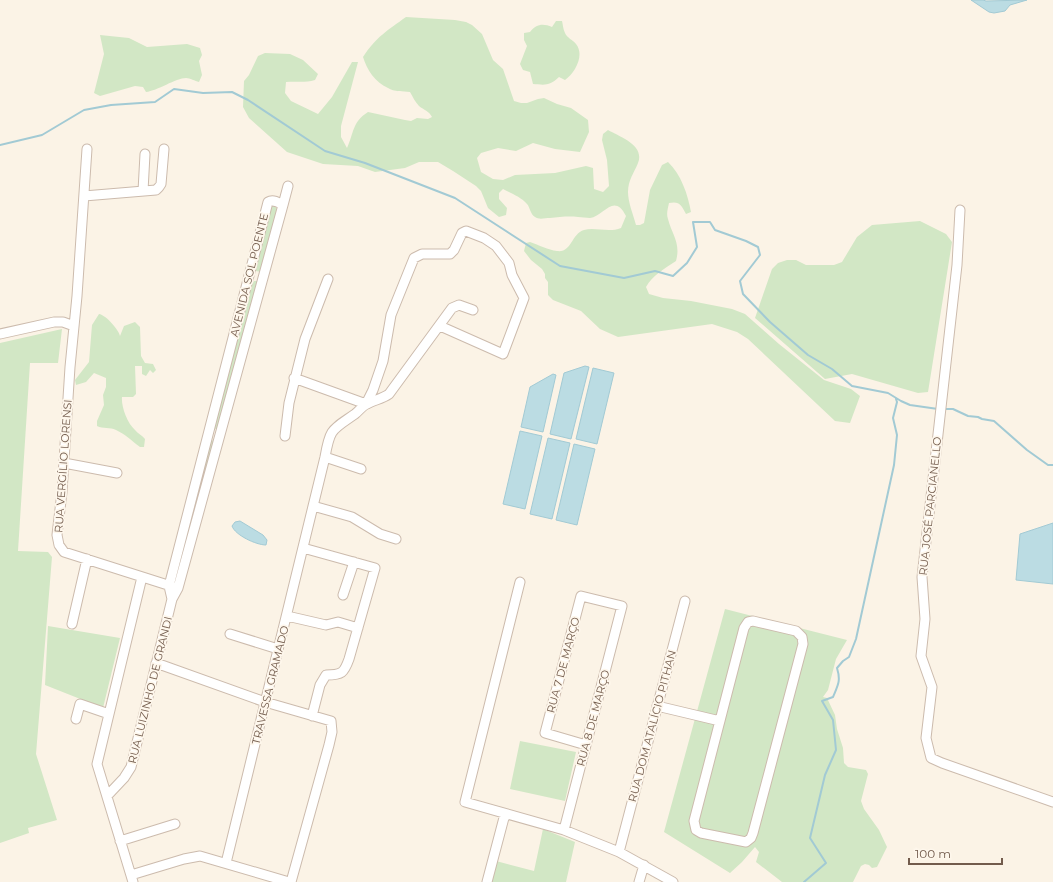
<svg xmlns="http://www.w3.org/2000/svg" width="1053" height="882" font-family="Montserrat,sans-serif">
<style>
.green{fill:#d2e7c5}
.water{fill:#bbdce3;stroke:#a2cad4}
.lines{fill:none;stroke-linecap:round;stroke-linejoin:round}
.stream{stroke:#a2cad4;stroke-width:2}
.minor-casing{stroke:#ccbbad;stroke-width:11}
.minor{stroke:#fff;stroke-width:9}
.labels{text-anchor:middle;stroke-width:3.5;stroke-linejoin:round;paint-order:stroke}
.street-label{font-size:11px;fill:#725b4c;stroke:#fef7ec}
</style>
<rect width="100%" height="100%" fill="#fbf3e6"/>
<path class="green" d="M406 17 455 20 466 22 472 25 482 34 493 60 503 69 514 101 521 103H527L538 99 544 98 557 104 571 108 588 120 589 132 580 152 555 149 533 143 516 151 498 148 481 153 477 158 481 172 493 179 503 180 515 175 555 173 586 166 593 168 594 189 603 192 609 186 607 160 602 140 603 134 608 130C620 137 645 145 638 163 634 173 628 180 628 192 628 202 633 214 636 225H640L644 223 650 190 662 165 668 162C681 174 688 195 691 212L686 214C681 205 680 201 669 203 668 208 666 214 668 219 672 235 681 243 676 261 665 268 652 276 646 287L649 294 663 298 691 301 732 309 745 314 779 344 824 380 851 389 860 396 850 423 835 421 748 339 737 332 712 324 618 337 600 329 581 311 553 300 548 295V282L545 278V274L542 269 531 260 524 251 526 243 530 242C539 245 548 250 557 251 572 253 571 234 584 230 595 227 609 233 621 228L626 216C614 192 604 216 590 218 586 218 582 217 578 217 569 216 559 217 550 218 545 218 539 220 535 217 530 214 530 207 527 204 521 197 510 193 503 189L499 193V199L507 208 506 215 499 217 488 208 481 191 476 186 453 171 438 162H419L405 168 375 172 358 166 323 164 287 152 249 118 243 107 244 81 249 75 258 56 265 53 290 54 303 60 318 74 315 80C305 83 296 81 286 82L285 93 291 101 318 114 332 97 352 62H358L341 126V137L347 148C354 133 352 122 368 112L405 120 411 121 417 118 428 119 432 117C429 111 424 110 419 106 415 102 413 97 410 92 403 91 394 92 388 88 375 82 367 70 363 57 376 37 388 30 406 17Z
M556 21H562C563 25 563 29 565 33 567 38 573 40 576 44 585 55 575 73 565 80L559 77C550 86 545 85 533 84L530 72 523 70 520 64 527 46 524 40V33L530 32C536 24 543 23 552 27Z
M100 35 129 38 147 47 187 44 200 48 202 55 199 61 202 75 199 82C195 81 190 78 186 78 176 78 157 91 146 92L143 87 135 86 100 96 94 93 104 54Z
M271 205C276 206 277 208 278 213L261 272 256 271 254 270Z
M920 221 946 234 952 242 928 392 918 393 852 374 825 379 755 318 772 269 778 263 787 260H796L806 265H834L842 262 857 237 872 225Z
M254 281H257L259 283 218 428 215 429 213 428 252 283Z
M99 314C106 315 119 330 120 336L124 326 135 322 140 327 141 356 145 363 153 364 156 370 153 373 150 370 146 376 142 374V366H135L136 394 133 397H122C121 406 127 423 135 430 138 434 142 435 145 439L144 447H140C132 441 125 434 116 430 110 427 103 429 97 426V421L104 405 103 395 106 387V378L94 373 86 382 76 385 75 380 89 362 92 325Z
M62 329 58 363H30L18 551 48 552 52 557 36 754 57 820 28 828 29 833 0 843V343Z
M211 439 214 442 174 580Z
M725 609 847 640 836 659 828 690 823 697 827 698 835 715 837 729 843 748 844 763 848 767 866 770 868 774 861 801 864 809 879 830 887 847 877 867 872 868 869 865 865 864 861 866 853 882H782L756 862 759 852 755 847 742 862 730 873 664 832Z
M48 626 120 638 103 708 45 685Z
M520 741 576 752 565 801 510 789Z
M543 829 575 842 566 882H491L496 861 534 871Z"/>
<path class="water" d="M971 0H983L986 1 1027 0 1010 5 1005 11 994 13 989 12Z
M585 366 589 367 571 439 550 434 564 373Z
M593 368 614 373 597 444 576 439Z
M553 374 556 375 543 432 521 427 530 387Z
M520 431 542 436 525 509 503 504Z
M548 438 570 443 552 519 530 514Z
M574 444 595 449 577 525 556 520Z
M240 521 263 535 267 540 266 545C256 545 235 535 232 526L235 522Z
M1053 523V584L1016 580 1020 534Z"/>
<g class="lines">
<path class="stream" d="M0 145 42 135 84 110 111 105 155 102 174 89 203 93 232 92 248 100 325 151 365 163 455 198 560 266 624 278 655 271 673 276 687 263 697 247 693 222H710L715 230 746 241 758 247 760 255 740 281 743 294 770 322 808 355 832 369 852 386 888 393 901 401 910 405 938 409
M944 409H953L968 416 978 417 982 419 994 421 1027 450 1048 465H1053
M804 882 826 863 810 838 825 775 836 750 833 720 822 701 833 697C838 685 841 681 837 668L843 661 849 657 856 639 894 465 897 435 893 418 897 402 896 399"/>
<g class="minor-casing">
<path id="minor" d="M87 149 77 296 70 367 62 492 57 535 59 545 64 552 174 587
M143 191 145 154
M84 196 156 190 159 187 161 184 164 149
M283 205 288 186
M960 210 957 265 922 577 925 619 921 656 932 687 926 738 931 758 942 763 1053 802
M0 334 54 322H63L74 326
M294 378 366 404 373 390 383 361 391 315 414 258 422 254H450L454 250 462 233 466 231 484 238 496 246 509 263 512 275 524 298 503 354 440 326
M285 436 289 403 305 339 328 279
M325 457 361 469
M64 463 117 473
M313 506 352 517 380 534 396 539
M303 548 375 568 349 659C344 673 342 675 326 675L320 685 312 716
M520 582 465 802 564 830 619 852 673 882
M343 595 354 562
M287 616 326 625 338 622 358 628
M753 621 796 631 802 637 803 644 753 833 751 838 746 842 701 833 696 830 694 821 744 628 748 622Z
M72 624 87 559
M230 634 278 649
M156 663 265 702 331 721 332 732 329 745 291 882
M657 706 720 721
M76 719 80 704 109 714
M107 796 124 778 131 767 172 599 178 588 283 205C278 202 273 199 268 202L169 586 172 599
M564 830 622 606 581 596 545 733 586 745
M120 841 175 824
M619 852 685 601
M226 863C259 728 292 593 325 457 330 428 332 430 355 414 359 411 362 406 367 404 374 400 382 399 389 394L452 308 459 305 473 310
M131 875 184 859 200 856 289 882
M133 882 97 764 142 577
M487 882 505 814
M639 882 644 865"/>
</g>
<use href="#minor" class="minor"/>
</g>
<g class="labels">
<g class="street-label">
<text transform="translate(249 275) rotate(-76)" y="4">AVENIDA SOL POENTE</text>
<text transform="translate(63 466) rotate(-86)" y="4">RUA VERGÍLIO LORENSI</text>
<text transform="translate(930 506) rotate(-84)" y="4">RUA JOSÉ PARCIANELLO</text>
<text transform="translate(563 665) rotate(-75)" y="4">RUA 7 DE MARÇO</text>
<text transform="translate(270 685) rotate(-76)" y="4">TRAVESSA GRAMADO</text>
<text transform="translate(150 690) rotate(-76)" y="4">RUA LUIZINHO DE GRANDI</text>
<text transform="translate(593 718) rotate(-75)" y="4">RUA 8 DE MARÇO</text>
<text transform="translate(652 726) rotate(-75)" y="4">RUA DOM ATALÍCIO PITHAN</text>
</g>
</g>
<path d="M909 858v6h93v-6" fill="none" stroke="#725b4c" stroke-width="2"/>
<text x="915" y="858" font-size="12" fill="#725b4c" stroke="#fef7ec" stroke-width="3" paint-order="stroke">100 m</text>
</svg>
